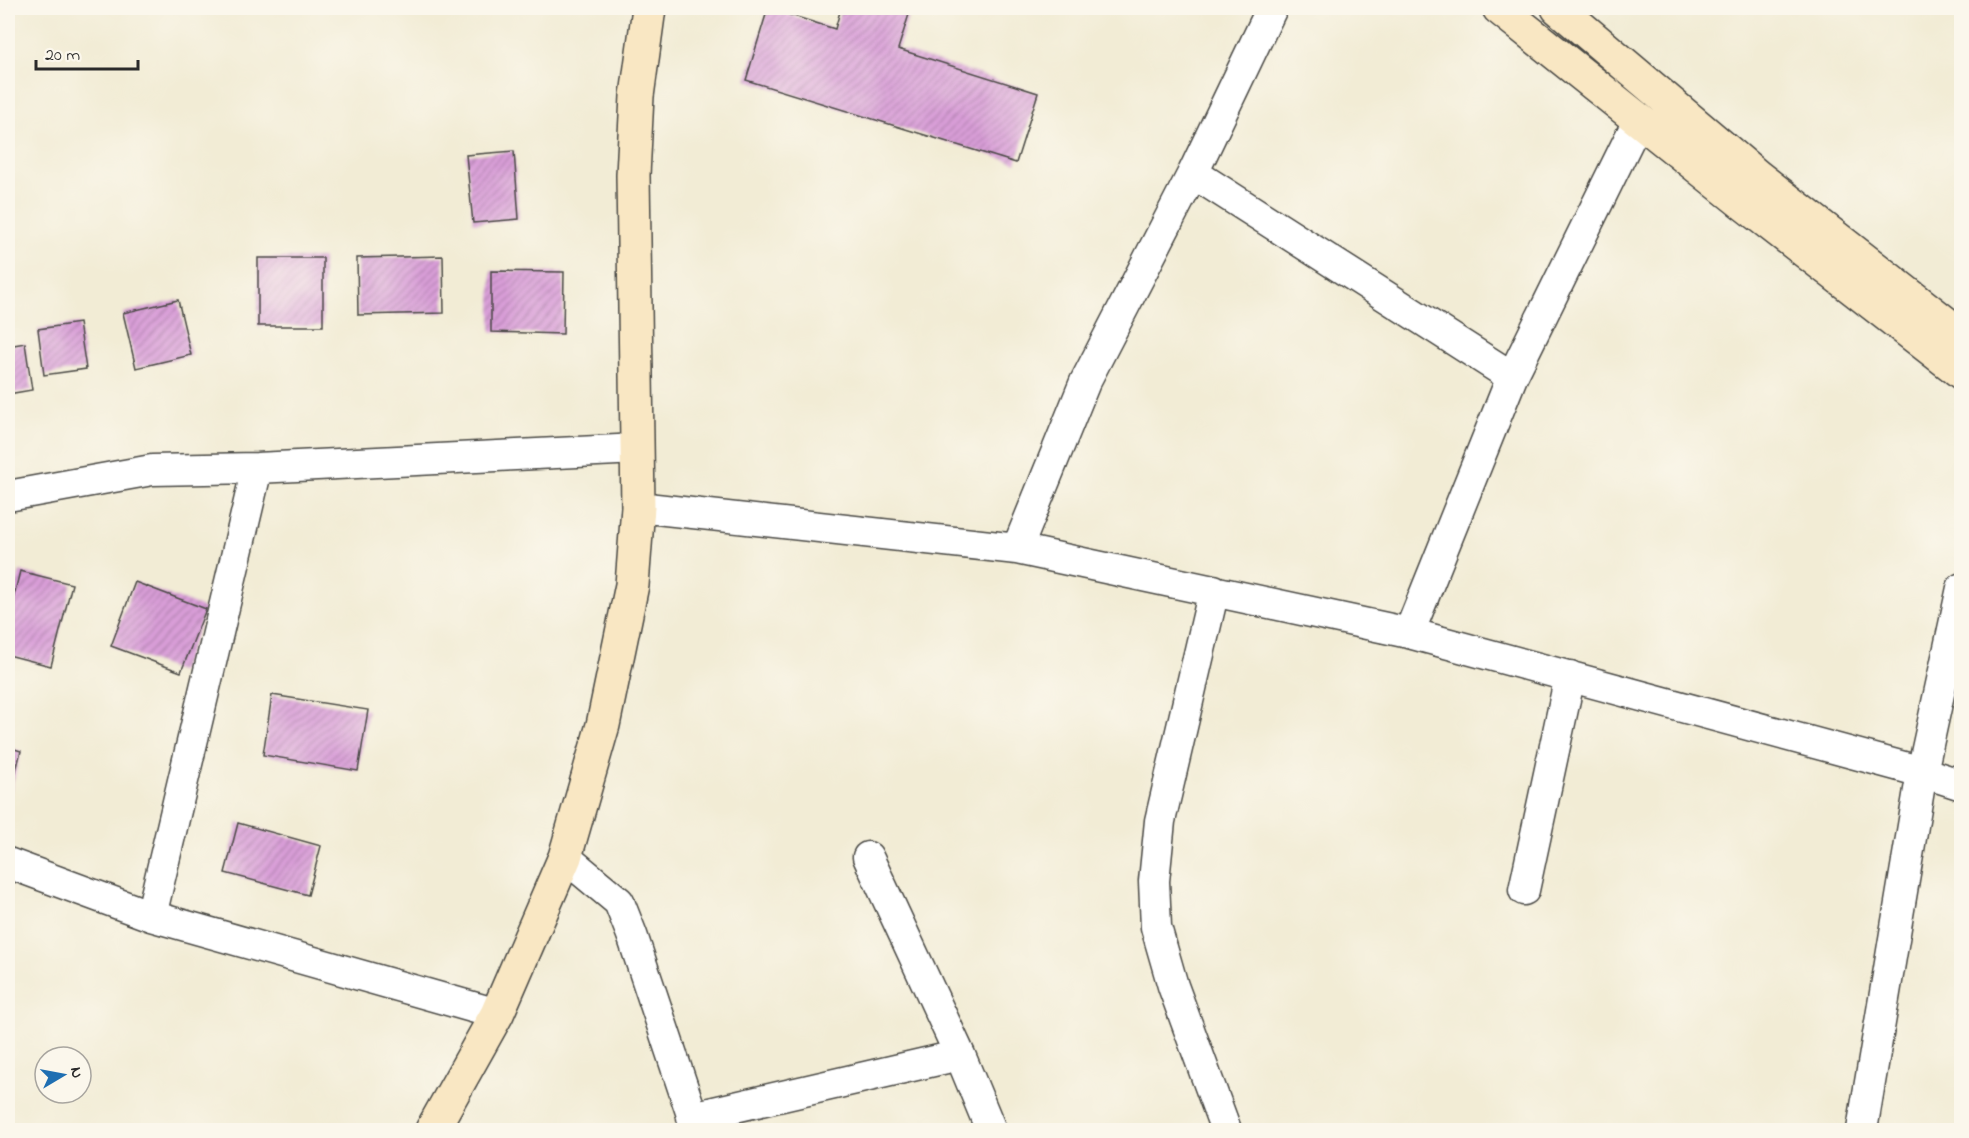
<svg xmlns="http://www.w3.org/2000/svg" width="1969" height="1138" font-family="'Indie Flower',sans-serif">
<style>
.building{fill:url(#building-hatch)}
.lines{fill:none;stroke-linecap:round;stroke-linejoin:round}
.street-casing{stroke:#494844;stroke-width:33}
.secondary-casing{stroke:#494844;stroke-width:36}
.street{stroke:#fff;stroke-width:30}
.secondary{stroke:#f9e7c3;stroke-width:33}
</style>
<defs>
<pattern id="building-hatch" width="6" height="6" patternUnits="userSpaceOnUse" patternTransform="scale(1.5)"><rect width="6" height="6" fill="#d99ed8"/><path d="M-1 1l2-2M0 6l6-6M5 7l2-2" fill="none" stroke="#b081af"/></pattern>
</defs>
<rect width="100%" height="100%" fill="#fbf7ec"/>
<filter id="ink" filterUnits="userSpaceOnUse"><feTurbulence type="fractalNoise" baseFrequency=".0167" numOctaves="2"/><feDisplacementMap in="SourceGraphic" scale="12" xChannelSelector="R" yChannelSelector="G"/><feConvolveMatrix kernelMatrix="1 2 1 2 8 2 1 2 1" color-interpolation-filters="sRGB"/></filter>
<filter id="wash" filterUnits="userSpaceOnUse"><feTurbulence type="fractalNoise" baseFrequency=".008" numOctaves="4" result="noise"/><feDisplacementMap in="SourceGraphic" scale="24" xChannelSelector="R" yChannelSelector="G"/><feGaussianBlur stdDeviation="1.35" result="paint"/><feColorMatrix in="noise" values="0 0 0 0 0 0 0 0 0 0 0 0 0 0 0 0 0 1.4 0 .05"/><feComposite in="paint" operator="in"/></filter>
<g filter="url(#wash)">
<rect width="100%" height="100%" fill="#f2ecd5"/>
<g id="blocks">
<path class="building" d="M768 8 835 29 841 8H911L898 49 1038 93 1016 163 746 80Z
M514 151 519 219 473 223 466 155Z
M443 256 444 313 358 315 357 258Z
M258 258H323V326H258Z
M491 271 564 272 563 334 491 332Z
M178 300 191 355 136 368 123 313Z
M79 323 86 369 44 375 38 329Z
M25 343 32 390 8 394V346Z
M20 571 72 584 51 666 8 655V620Z
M135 582 206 609 181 672 111 646Z
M272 695 368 710 358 771 263 755Z
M8 747 21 751 8 802Z
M238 823 321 846 308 895 225 873Z"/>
</g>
</g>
<g filter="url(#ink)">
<use href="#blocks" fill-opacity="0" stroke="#494844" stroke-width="1.5"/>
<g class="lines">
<g class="street-casing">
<path id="street" d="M1193 173 1512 377
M8 496 152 470 257 468 638 449
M638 507 1017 549 1409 633 1922 772 1962 785
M1017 549 1085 382 1193 173 1272 8
M1214 590 1160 821 1154 881 1156 927 1173 986 1226 1130
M1409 633 1512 377 1639 119
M565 857 619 902 632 935 697 1130
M868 857 960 1055 991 1130
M8 863 151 916 497 1014
M1524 890 1570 676
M151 916 257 468
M692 1117 960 1055
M1862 1130 1922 772 1962 588"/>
</g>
<g class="secondary-casing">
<path id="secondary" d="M1499 8 1743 203 1962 373
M1558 8 1758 177 1962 336
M432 1130 497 1014 565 857 603 725 632 585 638 507 633 175 637 96 649 8"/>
</g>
<use href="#street" class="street"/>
<use href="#secondary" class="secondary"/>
</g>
</g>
<rect width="1969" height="1138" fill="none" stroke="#fbf7ec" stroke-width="30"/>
<g transform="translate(63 1075) rotate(80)"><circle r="28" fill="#fbf7ec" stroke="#a8a59f" stroke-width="1.5"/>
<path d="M0-4.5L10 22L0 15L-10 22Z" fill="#1f6fb2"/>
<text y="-9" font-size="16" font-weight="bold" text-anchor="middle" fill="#2b2b2b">N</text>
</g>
<path d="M36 60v9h102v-9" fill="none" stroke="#2b2b2b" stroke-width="3"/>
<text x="45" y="60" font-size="18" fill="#2b2b2b" stroke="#fbf7ec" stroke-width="4.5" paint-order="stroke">20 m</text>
</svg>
